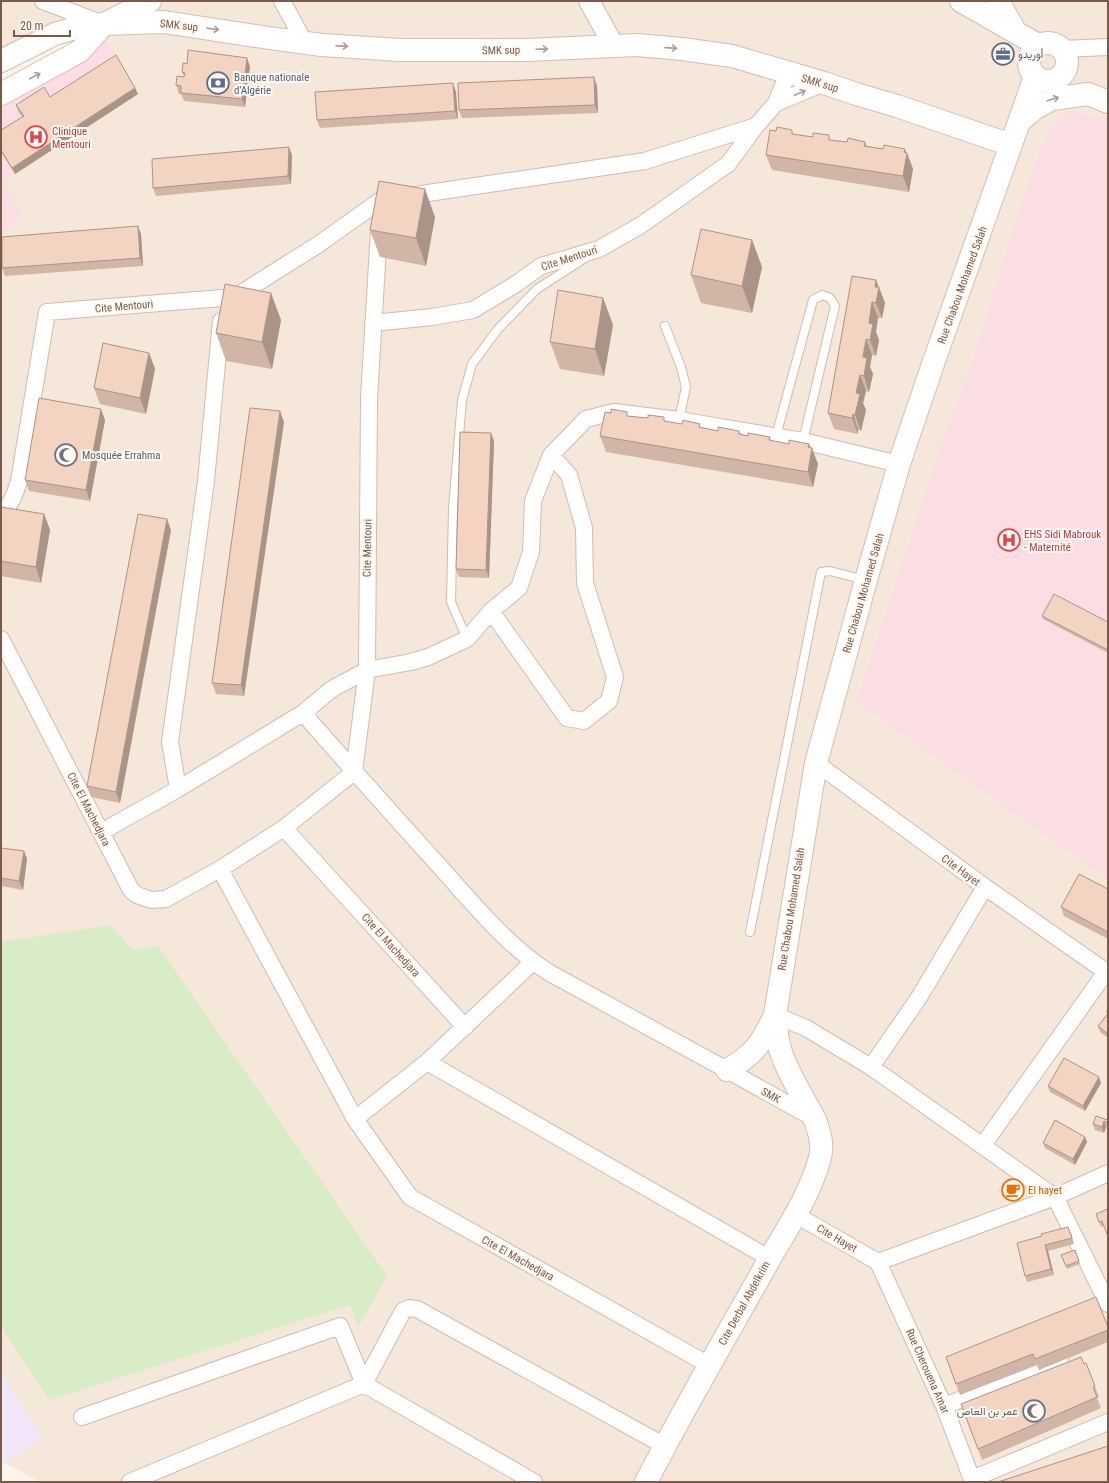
<svg xmlns="http://www.w3.org/2000/svg" width="1109" height="1483" font-family="'Roboto Condensed',Vazirmatn,sans-serif">
<style>
.residential{fill:#f5e7d9}
.education{fill:#f2e7fa}
.medical{fill:#fbdee4}
.green{fill:#d9ecc8}
.lines{fill:none;stroke-linecap:round;stroke-linejoin:round}
.service-casing{stroke:#d1bcaf;stroke-width:10}
.minor-casing{stroke:#d1bcaf;stroke-width:18}
.tertiary-casing{stroke:#d1bcaf;stroke-width:22}
.secondary-casing{stroke:#d6beaf;stroke-width:24}
.service{stroke:#fff;stroke-width:8}
.minor{stroke:#fff;stroke-width:16}
.tertiary{stroke:#fff;stroke-width:20}
.secondary{stroke:#fff;stroke-width:22}
.wall{fill:#d1b5a7}
.shaded-wall{fill:#aa9488}
.building{fill:#f3d3c2;stroke:#aa9488}
.oneway{stroke:#af9c94}
.labels{text-anchor:middle;stroke-width:4;stroke-linejoin:round;paint-order:stroke}
.street-label{font-size:11px;fill:#7a5a4d;stroke:#fff9f2}
.service-label{font-size:11px;fill:#4e5e75;stroke:#fff9f2;text-anchor:start}
.health-label{font-size:11px;fill:#be3a42;stroke:#fff9f2;text-anchor:start}
.worship-label{font-size:11px;fill:#5b616d;stroke:#fff9f2;text-anchor:start}
.food-label{font-size:11px;fill:#c56008;stroke:#fff9f2;text-anchor:start}
</style>
<rect width="100%" height="100%" fill="#fdf5eb"/>
<path class="residential" d="M1 1H1108V1482H40L1 1461V90L103 25 1 57Z"/>
<path class="education" d="M1 1371 42 1438 1 1466Z"/>
<path class="medical" d="M106 42 138 94 3 182 22 219 1 233V101Z
M1068 112 1100 118 1108 123V880L857 702 859 694 940 449 970 369 1019 212 1040 150 1050 127Z"/>
<path class="green" d="M110 925 133 950 158 946 387 1276 358 1328 350 1305 49 1400 1 1326V942Z"/>
<g class="lines">
<g class="service-casing">
<path id="service" d="M665 326 681 367 686 387 679 420
M776 436 813 300 822 295 830 298 835 306 803 441
M467 639 451 602 453 508 462 400 472 364 498 329 537 289 585 258
M750 932 821 572 830 571 865 580"/>
</g>
<g class="minor-casing">
<path id="minor" d="M43 1 103 24
M282 1 305 43
M1062 49 1108 47
M776 103 824 83
M373 323 432 317 473 310 516 284 541 266 599 249 641 225 728 164 756 126
M1 514C11 505 15 494 19 481L47 312 235 297 319 244 381 200 645 161 756 126 776 103 788 73
M491 611 567 718 584 721 609 701 615 677 585 583 584 528 569 475 551 455
M1 639 131 890 137 895 151 900 166 899 220 869 284 828 354 772 367 670 369 399 379 230
M303 713C349 766 395 817 442 869 475 906 507 945 548 972L727 1070 815 1119
M816 763 985 887 1108 973
M178 789 170 742 206 481 221 321
M284 828 465 1027
M101 832 178 789 303 713 332 689 367 670 411 662 428 657 467 639 491 611 519 588 531 552 533 501 551 455 586 419 614 412 679 420 803 441 899 464
M220 869 355 1119 410 1197 709 1365
M775 1015 806 1028 871 1067 1055 1197 1108 1304
M427 1062 769 1258
M871 1067 918 999 985 887
M355 1119 427 1062 533 962
M983 1145 1106 972
M796 1215 878 1262
M878 1262 1055 1197 1108 1173
M878 1262 944 1406 973 1482
M944 1406 1060 1361
M82 1417 340 1326 364 1384 130 1482
M972 1479 1108 1422
M534 1482 364 1384 403 1311 409 1308 417 1309 665 1446"/>
</g>
<g class="tertiary-casing">
<path id="tertiary" d="M589 1 614 46"/>
</g>
<g class="secondary-casing">
<path id="secondary" d="M961 1 1038 45
M998 1 1015 31
M1029 62a19 19 0 1 1 38 0a19 19 0 1 1-38 0Z
M1 61 55 34 75 28 104 24 150 1
M1 94 80 51 104 24 164 22 269 38 322 45 400 50H527L637 45 682 49 732 56 824 83 856 94 897 106 1011 145
M1021 120 1034 109 1052 99 1088 94 1108 102
M727 1070C755 1055 762 1042 775 1015
M646 1482C683 1410 724 1340 764 1269 783 1234 808 1200 819 1161 824 1147 820 1133 815 1120 804 1098 787 1073 780 1049 777 1038 776 1026 775 1015L816 763 866 580 899 464 934 361 1035 77"/>
</g>
<use href="#service" class="service"/>
<use href="#minor" class="minor"/>
<use href="#tertiary" class="tertiary"/>
<use href="#secondary" class="secondary"/>
</g>
<path class="wall" d="M247 58 250 67 245 107 184 101 181 94H179L176 85 184 77 182 72 187 64Z
M594 77 597 86 598 113 462 118 459 110Z
M135 88 138 94 15 174 1 152V130L22 117 18 111 16 105 50 97Z
M456 92 458 119 320 128 317 120Z
M794 135 847 142H865L867 146 907 153 913 169 909 192 772 170 766 155Z
M292 155 291 184 156 196 153 188Z
M435 217 426 266 380 257 370 230Z
M141 234 143 266 5 276 2 268Z
M752 240 762 267 752 313 701 303 691 275Z
M876 280 885 303 882 318H878L876 332 879 340 876 356 872 355 870 367 873 374 869 392 866 391 863 403 866 410 861 431 858 430V434L834 429 828 413Z
M603 298 613 325 604 376 560 369 550 342Z
M281 320 272 369 226 361 216 333Z
M149 353 155 369 146 414 100 404 94 388Z
M629 416 718 431H739L741 434 748 436 770 437 771 441 789 444H809L818 464 813 487 606 452 600 436Z
M105 420 90 501 29 491 25 480Z
M284 422 244 696 216 694 212 683Z
M491 433 494 441 489 578 459 577 456 569Z
M1 507 44 514 50 530 41 583 1 576Z
M171 530 120 803 91 797 87 786Z
M1042 616 1108 622V653L1043 619Z
M1 848 24 851 27 859 23 890 1 886Z
M1108 889V939L1064 916 1061 907Z
M1108 1007V1038L1100 1032 1098 1026 1107 1014 1106 1011Z
M1101 1083 1085 1111 1050 1092 1048 1086Z
M1108 1120V1128L1106 1127 1104 1133 1095 1130 1093 1124Z
M1085 1137 1087 1142 1075 1165 1045 1148 1043 1143Z
M1108 1209 1104 1226 1101 1227 1096 1214Z
M1071 1232 1074 1244 1048 1251 1054 1275 1027 1282 1025 1276 1017 1243Z
M1075 1250 1080 1264 1067 1269 1061 1255Z
M1108 1327V1342L1039 1370 1037 1365 960 1395 950 1368Z
M1086 1363 1099 1397 1097 1398 1101 1408 982 1460 961 1404Z"/>
<path class="shaded-wall" d="M247 58 250 67 245 107 242 99Z
M594 77 597 86 598 113 595 105Z
M453 83 456 92 458 119 455 111Z
M135 88 138 94 15 174 12 168Z
M289 147 292 155 291 184 288 176Z
M905 149 907 156V153L913 169 909 192 903 176 904 152Z
M425 189 435 217 426 266 416 238Z
M138 226 141 234 143 266 140 258Z
M752 240 762 267 752 313 742 286Z
M876 280 885 303 882 318 876 303 875 287Z
M271 293 281 320 272 369 262 342Z
M603 298 613 325 604 376 595 349Z
M872 302 878 318 876 332 879 340 876 356 870 340 869 323Z
M866 339 872 355 870 367 873 374 869 392 864 376 863 357Z
M149 353 155 369 146 414 140 398Z
M860 375 866 391 863 403 866 410 861 431 855 415 856 393Z
M101 409 105 420 90 501 86 490Z
M280 411 284 422 244 696 241 685Z
M853 414 858 430V434L852 418Z
M491 433 494 441 489 578 486 570Z
M809 444 811 452 812 448 818 464 813 487 808 472V447Z
M44 514 50 530 41 583 36 567Z
M167 519 171 530 120 803 116 792Z
M24 851 27 859 23 890 19 881Z
M1099 1077 1101 1083 1085 1111 1083 1106Z
M1104 1121 1106 1127 1104 1133 1102 1127Z
M1085 1137 1087 1142 1075 1165 1073 1159Z
M1045 1245 1048 1251 1054 1275 1051 1269Z"/>
<path class="building" d="M188 50 247 58 242 99 181 93V86L176 85 177 76 184 77 185 73 182 72 183 63 187 64Z
M116 55 135 88 12 168 1 150V130L24 116 16 105 44 87 50 97Z
M594 77 595 105 459 110 458 83Z
M453 83 455 111 317 120 315 92Z
M777 127 792 130V134L813 137V133L829 135V140L847 142 848 138 865 142 864 146 883 149 884 145 905 149 904 152 907 153 903 176 766 155 770 130 776 131Z
M289 147 288 176 153 188 152 159Z
M379 181 425 189 416 238 370 230Z
M138 226 140 258 2 268V237Z
M701 229 752 240 742 286 691 275Z
M852 276 876 280 875 287H879L876 303 872 302 869 323 873 324 870 340 866 339 863 357 867 358 864 376 860 375 856 393 860 394 855 415 853 414 852 418 828 413Z
M225 284 271 293 262 342 216 333Z
M558 290 603 298 595 349 550 342Z
M103 343 149 353 140 398 94 388Z
M39 398 101 409 86 490 25 480Z
M250 408 280 411 241 685 212 683Z
M611 409 627 412V416L648 418V415L664 417V421L682 424 683 420 700 424 699 427 718 431V427L739 431V434L748 436V433L770 437 769 440 789 444V440L809 444 808 447 812 448 808 472 600 436 605 412 611 413Z
M460 432 491 433 486 570 456 569Z
M1 507 44 514 36 567 1 561Z
M138 514 167 519 116 792 87 786Z
M1054 594 1108 622V650L1042 616Z
M1 848 24 851 19 881 1 878Z
M1079 874 1108 889V932L1061 907Z
M1108 1014V1034L1098 1026Z
M1064 1058 1099 1077 1083 1106 1048 1086Z
M1096 1116 1108 1120V1123L1104 1121 1102 1127 1093 1124Z
M1055 1120 1085 1137 1073 1159 1043 1143Z
M1108 1209V1237L1102 1221 1099 1222 1096 1214Z
M1068 1227 1072 1238 1045 1245 1051 1269 1025 1276 1017 1243 1042 1236 1041 1234Z
M1075 1250 1079 1261 1066 1266 1061 1255Z
M1096 1297 1108 1327V1330L1035 1359 1033 1354 956 1384 946 1357Z
M1081 1357 1084 1364 1086 1363 1095 1386 1093 1387 1097 1397 978 1449 961 1404Z
M1108 1446V1482H998Z"/>
<defs><path id="oneway-shaft" d="M-6 0H5M1.5-3L5.5 0L1.5 3" fill="none" stroke-width="1.6" stroke-linecap="round" stroke-linejoin="round"/></defs>
<g class="oneway">
<use href="#oneway-shaft" transform="translate(213 29) rotate(8)"/>
<use href="#oneway-shaft" transform="translate(342 46) rotate(4)"/>
<use href="#oneway-shaft" transform="translate(671 48) rotate(4)"/>
<use href="#oneway-shaft" transform="translate(542 49) rotate(-2)"/>
<use href="#oneway-shaft" transform="translate(35 76) rotate(-28)"/>
<use href="#oneway-shaft" transform="translate(800 93) rotate(-23)"/>
<use href="#oneway-shaft" transform="translate(1053 99) rotate(-17)"/>
</g>
<defs>
<g id="office-ring" transform="scale(1.15)"><circle r="9.5" fill="#fff9f2" stroke="#5c6f8a" stroke-width="1.5"/><path d="M-6-3h4V-5.5h4V-3h4V5H-6ZM-1-4.5V-3h2v-1.5ZM-6 0V1H6V0Z" fill="#5c6f8a"/></g>
<g id="bank-ring" transform="scale(1.15)"><circle r="9.5" fill="#fff9f2" stroke="#5c6f8a" stroke-width="1.5"/><path d="M-6-4H6V4H-6ZM0-2.3a2.3 2.3 0 1 0 0 4.6a2.3 2.3 0 1 0 0-4.6Z" fill="#5c6f8a"/></g>
<g id="hospital-ring" transform="scale(1.15)"><circle r="9.5" fill="#fff9f2" stroke="#e0444e" stroke-width="1.5"/><path d="M-5-5h3v3.5h4V-5h3V5h-3V1.5h-4V5h-3Z" fill="#e0444e"/></g>
<g id="mosque-ring" transform="scale(1.15)"><circle r="9.5" fill="#fff9f2" stroke="#6b7280" stroke-width="1.5"/><path d="M3.5-4.9A6 6 0 1 0 3.5 4.9A5 5 0 1 1 3.5-4.9Z" fill="#6b7280"/></g>
<g id="cafe-ring" transform="scale(1.15)"><circle r="9.5" fill="#fff9f2" stroke="#e8710a" stroke-width="1.5"/><path d="M-5.5-4.5H6V0H3Q3 3.5 0 3.5H-2.5Q-5.5 3.5-5.5 0ZM3-3.2v2h1.7v-2ZM-6 4.5H4V6H-6Z" fill="#e8710a"/></g>
</defs>
<g fill-rule="evenodd">
<use href="#office-ring" x="1003" y="54"/>
<use href="#bank-ring" x="218" y="83"/>
<use href="#hospital-ring" x="36" y="137"/>
<use href="#mosque-ring" x="66" y="455"/>
<use href="#hospital-ring" x="1009" y="540"/>
<use href="#cafe-ring" x="1013" y="1190"/>
<use href="#mosque-ring" x="1034" y="1411"/>
</g>
<g class="labels">
<g class="street-label">
<text transform="translate(179 25) rotate(6)" y="4">SMK sup</text>
<text transform="translate(501 50) rotate(-1)" y="4">SMK sup</text>
<text transform="translate(820 83) rotate(17)" y="4">SMK sup</text>
<text transform="translate(569 258) rotate(-18)" y="4">Cite Mentouri</text>
<text transform="translate(962 285) rotate(-70)" y="4">Rue Chabou Mohamed Salah</text>
<text transform="translate(124 306) rotate(-5)" y="4">Cite Mentouri</text>
<text transform="translate(367 548) rotate(-89)" y="4">Cite Mentouri</text>
<text transform="translate(863 593) rotate(-74)" y="4">Rue Chabou Mohamed Salah</text>
<text transform="translate(89 809) rotate(63)" y="4">Cite El Machedjara</text>
<text transform="translate(961 870) rotate(36)" y="4">Cite Hayet</text>
<text transform="translate(791 909) rotate(-81)" y="4">Rue Chabou Mohamed Salah</text>
<text transform="translate(391 945) rotate(48)" y="4">Cite El Machedjara</text>
<text transform="translate(771 1095) rotate(29)" y="4">SMK</text>
<text transform="translate(837 1238) rotate(30)" y="4">Cite Hayet</text>
<text transform="translate(518 1258) rotate(29)" y="4">Cite El Machedjara</text>
<text transform="translate(744 1303) rotate(-61)" y="4">Cite Derbal Abdelkrim</text>
<text transform="translate(928 1371) rotate(66)" y="4">Rue Cherouena Amar</text>
</g>
<g class="service-label">
<text x="1018" y="58">أوريدو</text>
<text x="234" y="81">Banque nationale<tspan x="234" dy="13">d'Algérie</tspan></text>
</g>
<g class="health-label">
<text x="52" y="135">Clinique<tspan x="52" dy="13">Mentouri</tspan></text>
<text x="1024" y="538">EHS Sidi Mabrouk<tspan x="1024" dy="13">- Maternité</tspan></text>
</g>
<g class="worship-label">
<text x="82" y="459">Mosquée Errahma</text>
<text x="1018" y="1415" text-anchor="end">عمر بن العاص</text>
</g>
<g class="food-label">
<text x="1028" y="1194">El hayet</text>
</g>
</g>
<rect width="1109" height="1483" fill="none" stroke="#7a5a4d" stroke-width="4"/>
<path d="M14 30v6h56v-6" fill="none" stroke="#7a5a4d" stroke-width="2"/>
<text x="20" y="30" font-size="12" fill="#7a5a4d" stroke="#fff9f2" stroke-width="3" paint-order="stroke">20 m</text>
</svg>
